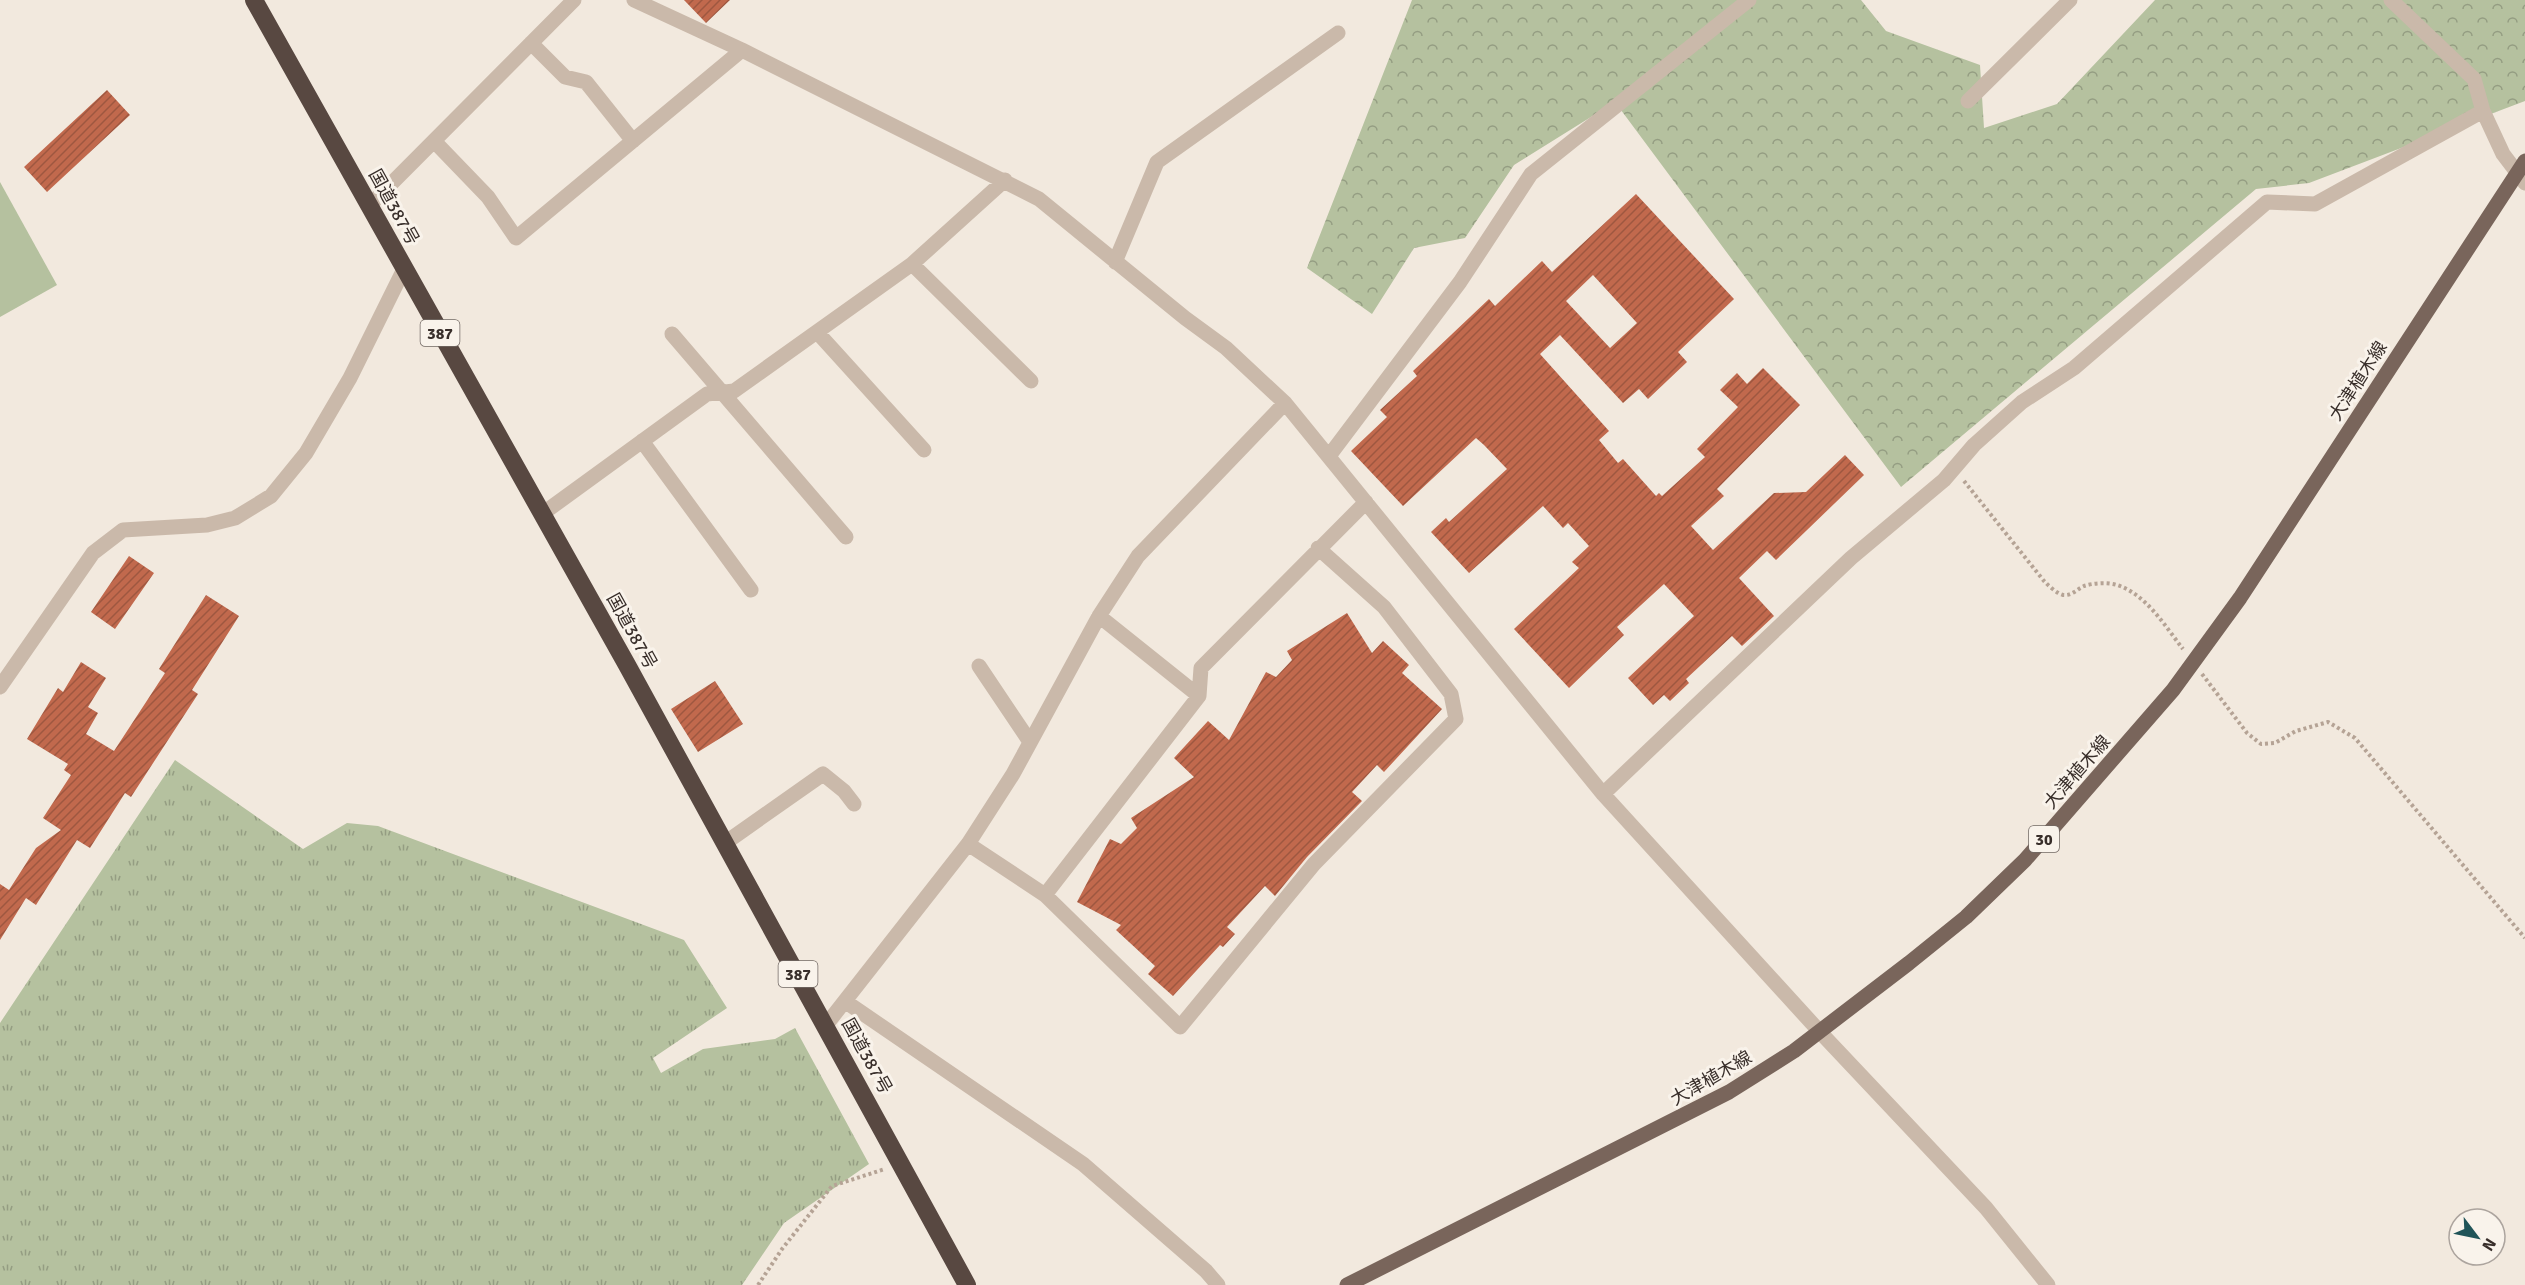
<svg xmlns="http://www.w3.org/2000/svg" width="2525" height="1285" font-family="Signika,'Noto Sans JP',sans-serif">
<style>
.grass{fill:url(#grass-tufts)}
.forest{fill:url(#forest-crowns)}
.park{fill:#b5c19f}
.building{fill:url(#building-hatch);fill-rule:evenodd}
.lines{fill:none;stroke-linecap:round;stroke-linejoin:round}
.path{stroke:#b5a395;stroke-width:4;stroke-dasharray:3 3;stroke-linecap:butt}
.minor{stroke:#cab9aa;stroke-width:15}
.major{stroke:#79655b;stroke-width:15}
.highway{stroke:#584841;stroke-width:18}
.labels{text-anchor:middle;stroke-width:6;stroke-linejoin:round;paint-order:stroke}
.shield{fill:#f9f3eb;stroke:#726964;stroke-width:1.5}
.shield-label{font-size:16px;font-weight:bold;fill:#382e2a}
.street-label{font-size:18px;fill:#382e2a;stroke:#f9f3eb}
</style>
<defs>
<pattern id="grass-tufts" width="24" height="20" patternUnits="userSpaceOnUse" patternTransform="scale(1.5)"><rect width="24" height="20" fill="#b5c19f"/><path d="M3 7l-1-3M5 7V3M7 7l1-3M15 17l-1-3M17 17v-4M19 17l1-3" fill="none" stroke="#949d82"/></pattern>
<pattern id="forest-crowns" width="20" height="18" patternUnits="userSpaceOnUse" patternTransform="scale(1.5)"><rect width="20" height="18" fill="#b5c19f"/><path d="M2 6a3 3 0 1 1 6 0M12 15a3 3 0 1 1 6 0" fill="none" stroke="#949d82"/></pattern>
<pattern id="building-hatch" width="6" height="6" patternUnits="userSpaceOnUse" patternTransform="scale(1.5)"><rect width="6" height="6" fill="#c1694d"/><path d="M-1 1l2-2M0 6l6-6M5 7l2-2" fill="none" stroke="#9e5740"/></pattern>
</defs>
<rect width="100%" height="100%" fill="#f2e9de"/>
<path class="grass" d="M175 760 303 849 347 823 378 826 684 940 727 1008 653 1058 661 1073 703 1049 775 1039 795 1028 869 1164 784 1223 742 1285H0V1023Z"/>
<path class="forest" d="M1412 0H1861L1886 31 1980 65 1984 128 2057 104 2155 0H2525V101L2309 183 2256 189 1901 487 1615 102 1514 165 1465 238 1414 248 1372 314 1307 268Z"/>
<path class="park" d="M0 182 57 285 0 317Z"/>
<path class="building" d="M684 0H730L706 23Z
M107 90 130 115 47 192 24 167Z
M1636 194 1734 299 1678 352 1687 362 1648 399 1639 389 1623 403 1560 335 1540 354 1609 431 1599 440 1618 463 1623 459 1656 496 1659 493 1662 496 1705 457 1697 449 1738 407 1720 390 1737 373 1747 384 1763 368 1800 405 1717 489 1724 496 1691 526 1713 550 1774 493 1806 492 1845 455 1864 475 1776 560 1767 551 1739 578 1774 616 1742 646 1732 636 1686 679 1689 683 1670 701 1664 695 1653 705 1628 678 1694 616 1664 584 1617 627 1624 635 1569 688 1514 629 1579 568 1572 562 1589 546 1568 523 1563 528 1543 506 1469 573 1431 532 1446 518 1449 522 1507 469 1484 445 1476 438 1403 506 1351 451 1387 417 1380 410 1417 376 1413 371 1489 299 1495 306 1542 261 1552 272ZM1593 275 1637 323 1610 348 1566 301Z
M129 556 154 573 115 629 91 612Z
M206 595 239 616 192 690 198 694 131 797 125 793 90 848 77 840 36 905 26 898 0 940V884L9 890 36 848 61 830 43 818 71 775 64 770 68 764 27 739 58 688 63 692 81 662 106 678 88 707 98 713 86 734 114 751 165 673 159 669Z
M1347 613 1372 653 1383 641 1409 665 1402 673 1442 709 1384 772 1377 765 1352 792 1362 801 1307 857 1275 896 1265 886 1227 927 1235 934 1223 947 1220 945 1173 996 1148 974 1155 966 1116 930 1121 925 1077 902 1110 839 1121 844 1137 828 1131 818 1194 777 1174 758 1208 721 1229 740 1266 672 1276 677 1292 660 1287 651Z
M715 681 743 724 698 752 671 709Z"/>
<g class="lines">
<path class="path" d="M1964 481 2044 581C2049 586 2056 593 2063 595 2072 596 2077 589 2084 586 2093 583 2107 582 2117 585 2146 594 2165 626 2183 649
M2202 674 2247 733 2261 744 2275 743 2296 731 2328 722 2355 738 2525 938
M758 1285 782 1249 832 1186 885 1169"/>
<path class="minor" d="M634 0 742 50 1039 199 1185 318 1226 348 1285 403 1603 794 1820 1032 1986 1208 2048 1285
M2391 0 2474 79 2483 111 2503 154 2525 183
M531 43 565 77 586 82 633 141
M1968 101 2070 0
M434 141 488 197 516 238 742 50
M369 206 574 0
M1115 262 1157 162 1338 33
M912 264 1031 381
M817 332 924 450
M672 334 846 537
M642 441 751 590
M1329 456 1460 282 1531 174 1749 0
M542 514 707 394 734 391 912 264 1005 180
M1099 616 1199 696
M979 666 1030 742
M0 687 93 553 123 530 207 525 235 518 271 496 306 453 350 378 404 269
M1603 794 1851 558 1944 480 1974 445 2022 402 2074 368 2267 202 2315 204 2483 111
M725 843 823 774 844 791 854 804
M968 844 1045 895 1180 1027 1314 864 1456 719 1451 694 1384 607 1318 548
M1045 895 1199 696 1201 668 1366 502
M846 1002 1083 1164 1206 1271 1218 1285
M826 1025 968 844 1013 774 1099 616 1138 556 1285 403"/>
<path class="major" d="M1347 1285 1729 1092 1794 1051 1909 963 1966 917 2025 860 2173 690 2240 598 2525 161"/>
<path class="highway" d="M254 0 627 665 967 1285"/>
</g>
<g class="labels">
<g class="shield">
<rect x="420.5" y="320" width="39" height="26" rx="4.5"/>
<rect x="2029" y="826" width="30" height="26" rx="4.5"/>
<rect x="778.5" y="961" width="39" height="26" rx="4.5"/>
</g>
<g class="shield-label">
<text x="440" y="339">387</text>
<text x="2044" y="845">30</text>
<text x="798" y="980">387</text>
</g>
<g class="street-label">
<text transform="translate(394 207) rotate(61)" y="6">国道387号</text>
<text transform="translate(2358 381) rotate(-57)" y="6">大津植木線</text>
<text transform="translate(632 631) rotate(61)" y="6">国道387号</text>
<text transform="translate(2077 772) rotate(-49)" y="6">大津植木線</text>
<text transform="translate(867 1056) rotate(61)" y="6">国道387号</text>
<text transform="translate(1711 1078) rotate(-30)" y="6">大津植木線</text>
</g>
</g>
<g transform="translate(2477 1237) rotate(122)"><circle r="28" fill="#f9f3eb" stroke="#aca49e" stroke-width="1.5"/>
<path d="M0-4.5L10 22L0 15L-10 22Z" fill="#205458"/>
<text y="-9" font-size="16" font-weight="bold" text-anchor="middle" fill="#382e2a">N</text>
</g>
</svg>
